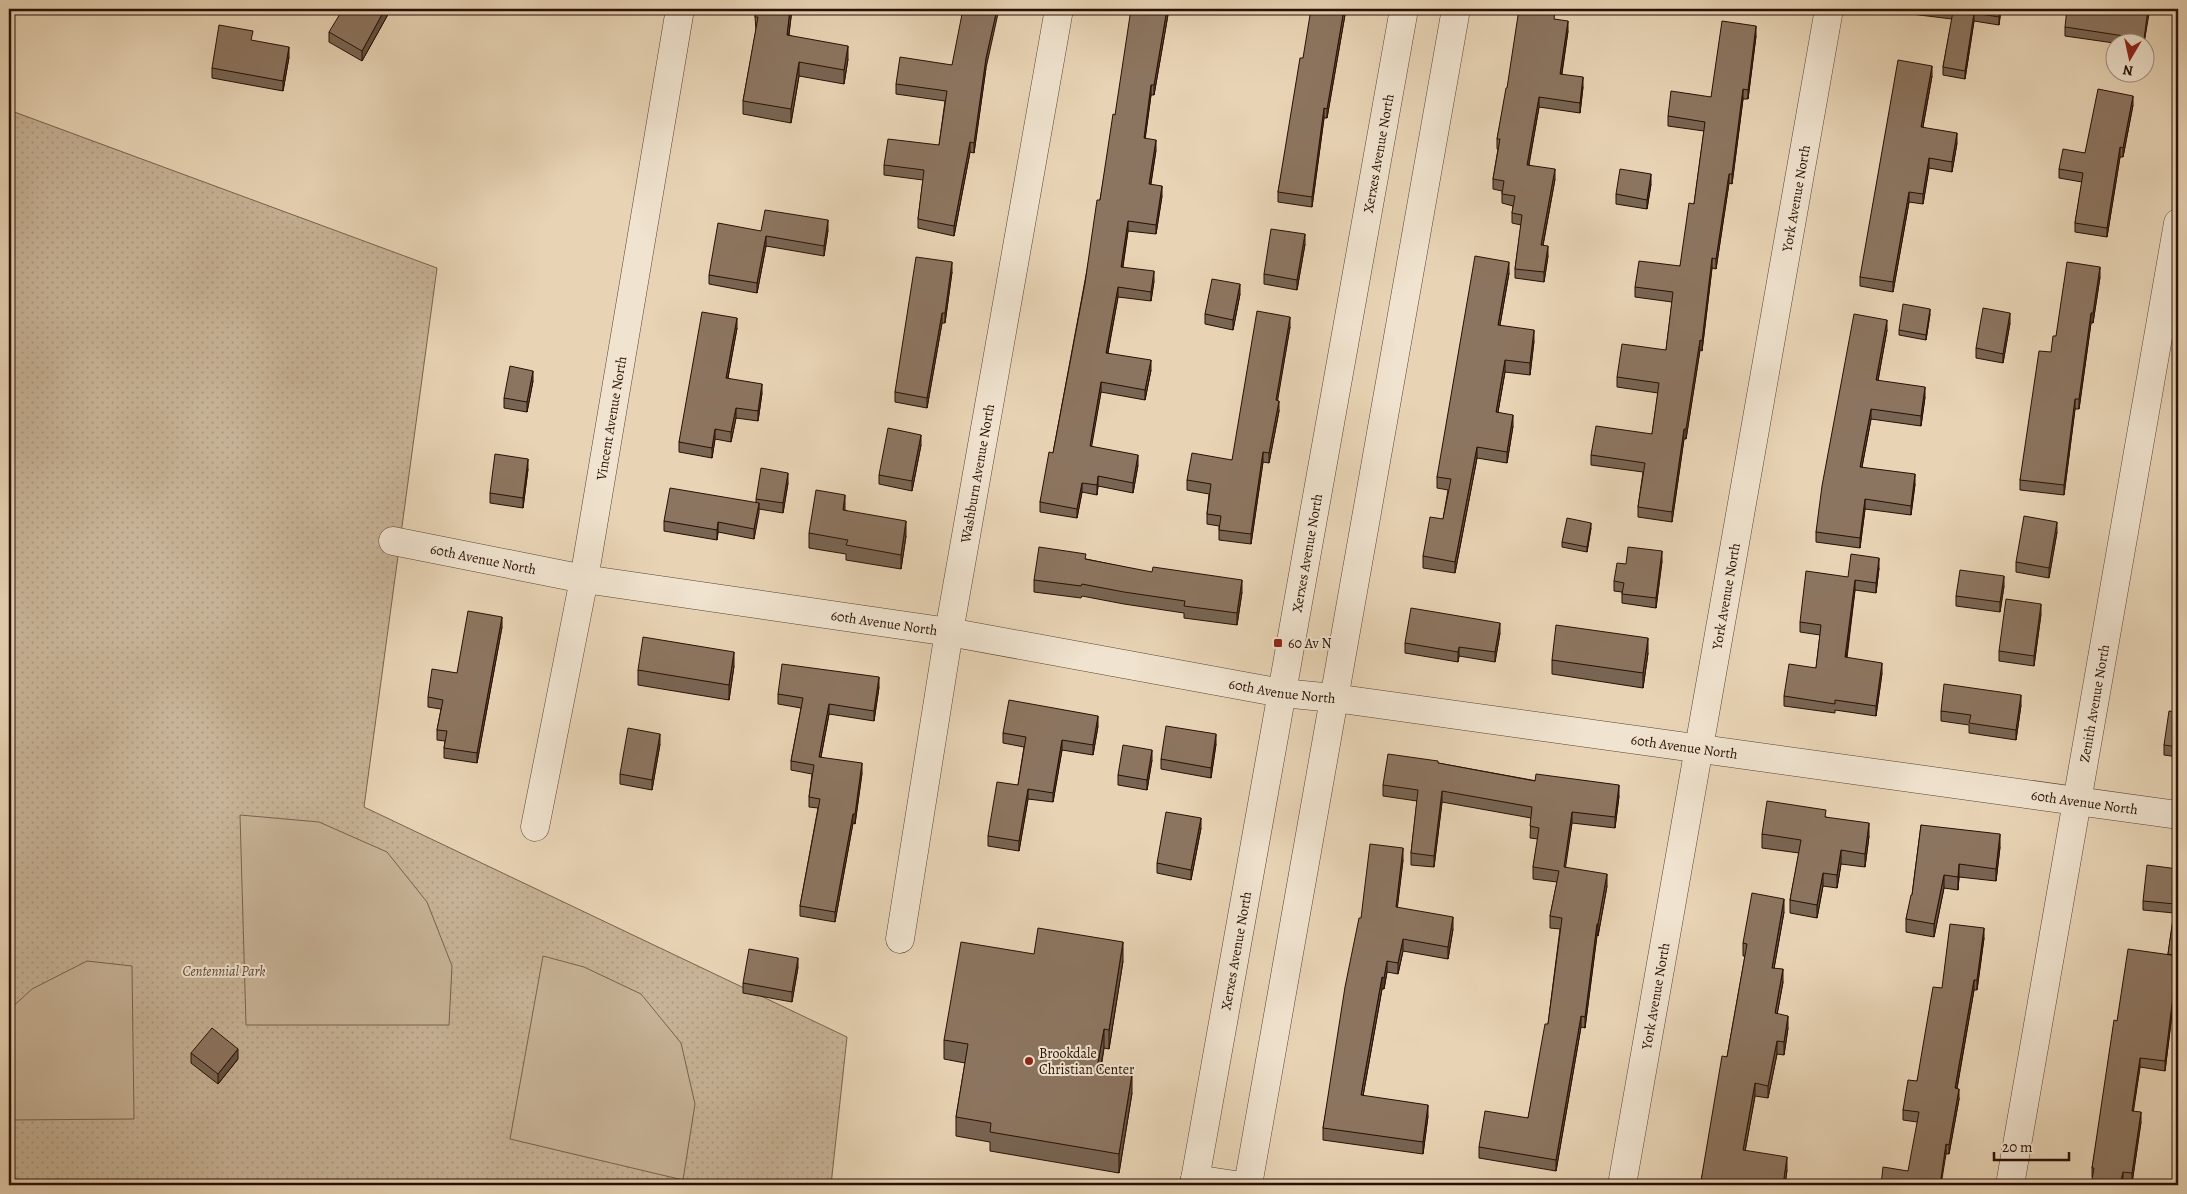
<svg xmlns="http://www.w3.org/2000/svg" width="2187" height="1194" font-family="Alegreya,serif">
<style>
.green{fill:url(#green-dots);stroke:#78614e}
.pitch{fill:#c7b397;stroke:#78614e}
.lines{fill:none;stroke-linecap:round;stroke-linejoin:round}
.minor-casing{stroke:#584030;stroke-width:29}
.tertiary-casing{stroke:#584030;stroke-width:29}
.minor{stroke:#f0e3cf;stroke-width:28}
.tertiary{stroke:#f0e3cf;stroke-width:28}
.wall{fill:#786553;stroke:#280f04}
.shaded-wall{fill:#625243;stroke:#280f04}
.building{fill:#8c7560;stroke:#280f04}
.poi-dot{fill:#8f2418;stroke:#f0e3cf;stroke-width:2}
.labels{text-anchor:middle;stroke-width:4;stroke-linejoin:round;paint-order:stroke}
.street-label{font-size:14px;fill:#280f04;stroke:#f0e3cf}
.poi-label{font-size:14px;fill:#280f04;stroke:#f0e3cf;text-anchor:start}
.park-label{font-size:14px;font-style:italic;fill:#604837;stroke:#f0e3cf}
</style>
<defs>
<pattern id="green-dots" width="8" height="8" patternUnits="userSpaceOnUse" patternTransform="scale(1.25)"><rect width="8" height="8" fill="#c7b397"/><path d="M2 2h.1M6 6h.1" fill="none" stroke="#ab9980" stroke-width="1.8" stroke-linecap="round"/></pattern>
</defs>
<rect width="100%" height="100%" fill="#e8d4b5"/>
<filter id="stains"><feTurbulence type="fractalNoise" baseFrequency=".004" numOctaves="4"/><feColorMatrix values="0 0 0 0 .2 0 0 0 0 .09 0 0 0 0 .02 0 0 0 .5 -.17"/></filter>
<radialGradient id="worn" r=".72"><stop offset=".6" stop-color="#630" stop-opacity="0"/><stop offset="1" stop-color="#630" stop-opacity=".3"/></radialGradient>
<path class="green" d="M9 110 437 268 364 807 847 1037 831 1185H9Z"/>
<path class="pitch" d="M240 815 319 822 387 852 427 902 452 966 449 1025H246Z
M543 956 584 967 641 994 681 1043 695 1104 683 1180 510 1139Z
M87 961 132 966 134 1119 9 1120V1010L32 989Z"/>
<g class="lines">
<g class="minor-casing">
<g id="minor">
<path id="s1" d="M393 541 584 579 949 632 1282 693 1334 698 2178 815"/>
<path id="s2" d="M535 827 584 579 680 9"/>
<path id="s3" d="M900 939 949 632 1059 9"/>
<path d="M1195 1179 1235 1185"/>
<path id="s4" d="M1622 1185 1829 9"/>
<path id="s5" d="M2010 1185 2178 223"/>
</g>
</g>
<g class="tertiary-casing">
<g id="tertiary">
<path id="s6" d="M1194 1185 1404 9"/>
<path d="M1248 1185 1456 9"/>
</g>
</g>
<use href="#minor" class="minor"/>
<use href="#tertiary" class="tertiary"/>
</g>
<path class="wall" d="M391 9 362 61 329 42V32Z
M756 9H792L789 35 848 59 844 84 799 76 791 123 743 114V101L756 30 755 17Z
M1169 9 1154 95H1151L1145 138 1156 150 1151 184 1162 196 1156 234 1128 231 1123 267 1154 281 1151 301 1118 297 1108 353 1151 370 1145 400 1101 392 1091 446 1138 465 1133 493 1098 486 1097 495 1082 492 1077 518 1040 512V502L1053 453 1100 200 1115 115Z
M1346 9 1327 118H1324L1312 207 1278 202V192L1303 58Z
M1911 9H2001L1999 25 1974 21 1965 79 1943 75V67L1952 19 1911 14Z
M2149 9 2144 43 2114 42V43L2065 36V27Z
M1555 19 1568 31 1562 74 1583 87 1580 113 1539 107 1529 165 1555 179 1543 246 1548 256 1544 282 1515 278V269L1521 225 1512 223V213L1513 206 1502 203V191L1493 189V179L1498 149H1497V139L1507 88Z
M1756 36 1748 99H1743L1732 184 1729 183 1716 269 1712 268 1702 351 1700 350 1686 439H1684L1672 522 1638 517V507L1643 472 1591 465V455L1652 434 1658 393 1617 387V377L1666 350 1672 302 1635 297V287L1680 266 1694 204 1704 131 1668 126V116L1711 97Z
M253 41 289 57 283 91 212 78V68Z
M952 65 986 68 974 153 970 152 954 236 918 228V219L923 180 884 175V165L939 145 945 101 896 94V84Z
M1932 76 1923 127 1957 143 1952 172 1929 168 1923 204 1909 202 1893 292 1860 286V277Z
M2133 105 2123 157H2120L2107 237 2075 232V223L2082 182 2059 178V169L2085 153Z
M1651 184 1647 209 1616 204V194Z
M828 230 824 256 766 246 757 293 709 284V275L761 231Z
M1305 244 1297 290 1264 284V274Z
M952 272 945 323H942L927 408 895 402V392Z
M1509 273 1500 325 1534 341 1530 375 1505 372 1498 412 1513 426 1507 463 1477 458 1455 573 1423 568V556L1443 519 1448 490 1437 488V477Z
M2100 277 2093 323H2091L2079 409H2075L2064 495 2020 490V480L2056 336Z
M1240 294 1233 330 1205 324V314Z
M1930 314 1926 340 1899 335V330Z
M2010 323 2003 363 1976 358V348Z
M1290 327 1277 401 1279 411 1269 463 1263 462 1251 544 1219 540V526L1207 524V514L1209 494 1187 490V480L1232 460Z
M737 328 728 378 762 393 758 421 736 418 731 442 715 439 712 458 679 452V442Z
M1887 330 1878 381 1925 397 1921 426 1871 419 1862 467 1915 484 1911 515 1865 509 1860 548 1816 542V532Z
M533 381 527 412 504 408V398Z
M921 445 912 491 879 484V475Z
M528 469 523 508 490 503V493Z
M788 483 783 513 759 509 754 539 718 532 717 540 664 531V521L756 503V499Z
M845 510 906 536 901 569 846 560V554L809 548V533Z
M1591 528 1587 552 1562 547V542Z
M2057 532 2049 578 2016 572V562Z
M1086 559 1242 592 1237 625 1184 618V613L1124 604 1082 596 1081 598 1034 592V580Z
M1662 561 1656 608 1622 603V592L1614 591V581L1626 564Z
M1879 568 1876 593 1855 590 1847 658 1882 673 1876 716 1835 710V713L1784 706V696L1816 668 1820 635 1800 632V622L1848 577Z
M2004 586 2000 612 1956 606V596Z
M2041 614 2034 666 1999 661V651Z
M502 627 477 763 444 758V748L445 741 437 740V730L441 709 428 707V697L457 673Z
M1500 633 1495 662 1459 656 1458 662 1405 653V643Z
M1648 653 1643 688 1552 674V660Z
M734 666 729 700 638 685V670Z
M879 687 874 721 829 714 821 757 862 773 855 824 853 823 835 922 800 916V906L818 808 809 807V797L812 774 791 770V761L801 708 778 704V694Z
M2178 702V757L2164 755V745L2176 712Z
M2021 705 2016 740 1969 733V725L1941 721V711Z
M1098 726 1093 755 1062 750 1053 802 1028 799 1019 851 988 846V836L1018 785 1024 747 1003 743V733Z
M660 744 652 790 620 784V774Z
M1216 744 1211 778 1161 769V759Z
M1152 760 1147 790 1118 785V775Z
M1438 763 1619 796 1615 828 1572 823 1565 867 1607 886 1598 936 1597 935 1585 1028 1581 1027 1556 1171 1479 1158V1147L1528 1118 1548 1024 1560 929 1550 928V916L1557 882 1533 879V867L1538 839 1530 838 1531 818 1442 802 1434 867 1411 865V853L1417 801 1383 796V785Z
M1826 817 1869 836 1865 867 1841 864 1837 888 1823 886 1817 918 1790 913V900L1799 853 1762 848V834Z
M1921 825 2000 847 1996 881 1959 877 1958 890 1944 888 1934 937 1906 932V919L1912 895Z
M1201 828 1191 880 1157 873V863Z
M1403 860 1397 908 1453 929 1448 959 1403 951 1398 974 1387 972 1384 989H1382L1363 1096 1428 1116 1423 1154 1323 1140V1128L1361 918Z
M2178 869V965L2165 1071 2140 1067 2133 1111 2141 1122 2132 1183 2092 1177V1168L2117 1021 2168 954 2174 913 2143 910V901Z
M1784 912 1774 968 1783 982 1777 1014 1788 1028 1784 1055 1777 1054 1768 1098 1755 1096 1745 1151 1787 1170 1785 1185H1701V1181L1727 1057 1745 956H1743V943Z
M1984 938 1977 990H1974L1957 1089 1959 1099 1949 1154H1946L1917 1122 1903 1120V1110L1917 1081 1942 988Z
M1034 954 1123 961 1109 1049 1104 1048 1101 1069 1132 1093 1119 1173 990 1151V1142L956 1136V1117L965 1063 944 1059V1040Z
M798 967 792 1002 743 993V983Z
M191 1053 238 1059 218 1084 191 1063Z"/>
<path class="shaded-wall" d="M385 9H391L362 61V51Z
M790 9H792L787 48V35Z
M997 9H999L986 68 974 153V143L986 58Z
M1167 9H1169L1154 95V85Z
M1344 9H1346L1327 118V109Z
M2000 9H2001L1999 25V17Z
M2148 9 2149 14 2144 43V39Z
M1974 13V21L1965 79V71Z
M1568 21V31L1560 84V74Z
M1756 26V36L1748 99V90Z
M848 46V59L844 84V70Z
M289 47V57L283 91V81Z
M799 62V76L791 123V109Z
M1932 66V76L1921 137V127Z
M1583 77V87L1580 113V103Z
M1151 85V95L1144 148V138Z
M1743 89V99L1732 184V174Z
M2133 96V105L2123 157V148Z
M1539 97V107L1527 174V165Z
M1324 108V118L1312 207V197Z
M1957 133V143L1952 172V162Z
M1156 140V150L1149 194V184Z
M970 142V152L954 236V226Z
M2120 147V157L2107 237V228Z
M1929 158V168L1923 204V194Z
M1555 169V179L1541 255V245Z
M1651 174V184L1647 209V200Z
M1729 174V183L1716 269V259Z
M1162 186V196L1156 234V225Z
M1909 192V202L1893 292V282Z
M828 220V230L824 256V246Z
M1128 221V231L1121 277V267Z
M1305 234V244L1297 290V280Z
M766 236V246L757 293V283Z
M1548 246V256L1544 282V272Z
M1712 258V268L1702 351V341Z
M952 262V272L945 323V313Z
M1509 262V273L1498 336V325Z
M2100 267V277L2093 323V313Z
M1154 271V281L1151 301V292Z
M1240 284V294L1233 330V320Z
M1118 287V297L1106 362V353Z
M1930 309V314L1926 340V335Z
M942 313V323L927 408V398Z
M2010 313V323L2003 363V354Z
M2091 313V323L2079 409V399Z
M1290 317V327L1276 410V400Z
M737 318V328L726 388V378Z
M1887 320V330L1876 390V380Z
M1534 330V341L1530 375V363Z
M1700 340V350L1686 439V429Z
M1151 360V370L1145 400V390Z
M1505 360V372L1496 423V412Z
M533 371V381L527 412V402Z
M1101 382V392L1090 456V446Z
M762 384V393L758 421V411Z
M1925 387V397L1921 426V416Z
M2075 399V409L2064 495V485Z
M1279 401V411L1269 463V453Z
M736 408V418L731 442V432Z
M1871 409V419L1860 477V467Z
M1513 415V426L1507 463V452Z
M715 429V439L712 458V448Z
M1684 429V439L1672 522V512Z
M921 435V445L912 491V481Z
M1477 447V458L1455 573V562Z
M1263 452V462L1251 544V534Z
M1138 455V465L1133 493V483Z
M528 459V469L523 508V498Z
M788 473V483L783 513V503Z
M1915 474V484L1911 515V506Z
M1098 476V486L1097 495V485Z
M1082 483V492L1077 518V509Z
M845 495V510L843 524V510Z
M1865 499V509L1860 548V538Z
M759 503V513L754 539V529Z
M906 521V536L901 569V555Z
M718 522V532L717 540V530Z
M2057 522V532L2049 578V568Z
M1591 523V528L1587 552V547Z
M1662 551V561L1656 608V598Z
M1879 558V568L1876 593V583Z
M2004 576V586L2000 612V602Z
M1242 580V592L1237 625V613Z
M1855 580V590L1845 667V657Z
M2041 604V614L2034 666V656Z
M502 617V627L477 763V753Z
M1500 623V633L1495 662V652Z
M1648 638V653L1643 688V673Z
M1459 647V656L1458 662V652Z
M734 652V666L729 700V685Z
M1882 663V673L1876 716V706Z
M879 677V687L874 721V711Z
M2021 695V705L2016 740V730Z
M829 704V714L819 767V757Z
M1098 716V726L1093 755V745Z
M660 734V744L652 790V780Z
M1216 734V744L1211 778V768Z
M1062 740V750L1053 802V793Z
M1152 750V760L1147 790V780Z
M862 763V773L855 824V814Z
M1619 785V796L1615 828V817Z
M1028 789V799L1019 851V841Z
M1442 791V802L1434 867V856Z
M1572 812V823L1564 878V867Z
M853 814V823L835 922V912Z
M1201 818V828L1191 880V870Z
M1869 823V836L1865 867V854Z
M2000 834V847L1996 881V869Z
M1403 848V860L1396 919V907Z
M1841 850V864L1837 888V875Z
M1959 864V877L1958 890V877Z
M1823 873V886L1817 918V905Z
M1607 874V886L1598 936V924Z
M1944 875V888L1934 937V924Z
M1784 899V912L1772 980V968Z
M1453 917V929L1448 959V947Z
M1597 924V935L1585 1028V1017Z
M1984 928V938L1977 990V980Z
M1403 939V951L1398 974V963Z
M1123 942V961L1109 1049V1030Z
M2178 956V965L2165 1071V1061Z
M798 958V967L792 1002V992Z
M1387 961V972L1384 989V978Z
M1783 969V982L1775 1026V1013Z
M1382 977V989L1361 1107V1095Z
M1974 980V990L1955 1098V1088Z
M1581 1016V1027L1556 1171V1160Z
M1788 1016V1028L1784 1055V1042Z
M1104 1029V1048L1097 1087V1068Z
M1777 1041V1054L1768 1098V1086Z
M238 1049V1059L218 1084V1074Z
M2140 1058V1067L2132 1121V1111Z
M1132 1074V1093L1119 1173V1154Z
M1755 1083V1096L1743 1163V1150Z
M1959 1089V1099L1949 1154V1145Z
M1428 1105V1116L1423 1154V1142Z
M2141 1112V1122L2132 1183V1173Z
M1946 1144V1154L1941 1185H1940Z
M1787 1157V1170L1785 1185H1783Z
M2123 1172V1182L2122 1185H2120Z"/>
<path class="building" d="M343 9H385L362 51 329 32Z
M756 9H790L787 35 848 46 844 70 799 62 791 109 743 101 758 17H755Z
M963 9H997L986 58 974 143 970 142 954 226 918 219 924 170 884 165 888 139 939 145 947 91 896 84 900 57 952 65Z
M1131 9H1167L1154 85H1151L1144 138 1156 140 1149 184 1162 186 1156 225 1128 221 1121 267 1154 271 1151 292 1118 287 1106 353 1151 360 1145 390 1101 382 1090 446 1138 455 1133 483 1098 476 1097 485 1082 483 1077 509 1040 502 1049 452 1053 453 1085 283 1097 200H1100L1113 114 1115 115Z
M1311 9H1344L1327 109 1324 108 1312 197 1278 192 1300 58H1303Z
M1519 9H1539L1555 11 1554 19 1568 21 1560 74 1583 77 1580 103 1539 97 1527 165 1555 169 1541 245 1548 246 1544 272 1515 269 1522 215 1512 213 1515 196 1502 194 1504 181 1493 179 1500 139H1497L1506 88H1507Z
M1934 9H2000L1999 17 1974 13 1965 71 1943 67 1953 11Z
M2067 9H2148L2144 39 2065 27Z
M1722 21 1756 26 1748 90 1743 89 1732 174H1729L1716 259 1712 258 1702 341 1700 340 1686 429H1684L1672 512 1638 507 1645 463 1591 455 1596 426 1652 434 1659 383 1617 377 1622 344 1666 350 1673 292 1635 287 1639 261 1680 266 1689 203 1694 204 1705 122 1668 116 1671 91 1711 97Z
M219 25 253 31 251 40 289 47 283 81 212 68Z
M1898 60 1932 66 1921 127 1957 133 1952 162 1929 158 1923 194 1909 192 1893 282 1860 277Z
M2098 89 2133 96 2123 148 2120 147 2107 228 2075 223 2083 173 2059 169 2063 149 2085 153Z
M1620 169 1651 174 1647 200 1616 194Z
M765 210 828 220 824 246 766 236 757 283 709 275 718 223 761 231Z
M1271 229 1305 234 1297 280 1264 274Z
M1475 256 1509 262 1498 325 1534 330 1530 363 1505 360 1496 412 1513 415 1507 452 1477 447 1455 562 1423 556 1430 517 1443 519 1451 479 1437 477Z
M916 257 952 262 945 313H942L927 398 895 392Z
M2067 262 2100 267 2093 313H2091L2079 399H2075L2064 485 2020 480 2039 351 2051 352 2053 336H2056Z
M1212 279 1240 284 1233 320 1205 314Z
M1903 304 1930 309 1926 335 1899 330Z
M1983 308 2010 313 2003 354 1976 348Z
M1257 311 1290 317 1276 400 1279 401 1269 453 1263 452 1251 534 1219 530 1221 516 1207 514 1211 484 1187 480 1192 453 1232 460Z
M702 312 737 318 726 378 762 384 758 411 736 408 731 432 715 429 712 448 679 442Z
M1854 314 1887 320 1876 380 1925 387 1921 416 1871 409 1860 467 1915 474 1911 506 1865 499 1860 538 1816 532 1822 486Z
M510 366 533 371 527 402 504 398Z
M888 428 921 435 912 481 879 475Z
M495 454 528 459 523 498 490 493Z
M761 468 788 473 783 503 756 499Z
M670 488 759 503 754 529 718 522 717 530 664 521Z
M816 490 845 495 843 510 906 521 901 555 846 545 848 540 809 533Z
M2024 516 2057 522 2049 568 2016 562Z
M1567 518 1591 523 1587 547 1562 542Z
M1039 547 1086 554 1085 559 1152 572 1153 567 1242 580 1237 613 1184 606 1185 601 1124 592 1082 584 1081 586 1034 580Z
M1628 547 1662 551 1656 598 1622 594 1624 583 1614 581 1617 563 1626 564Z
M1851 554 1879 558 1876 583 1855 580 1845 657 1882 663 1876 706 1835 700V704L1784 696 1789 664 1816 668 1821 625 1800 622 1806 571 1848 577Z
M1960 570 2004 576 2000 602 1956 596Z
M2006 599 2041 604 2034 656 1999 651Z
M1411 608 1500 623 1495 652 1459 647 1458 652 1405 643Z
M468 611 502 617 477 753 444 748 447 731 437 730 443 700 428 697 432 669 457 673Z
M1556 625 1648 638 1643 673 1552 660Z
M643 637 734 652 729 685 638 670Z
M782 664 879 677 874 711 829 704 819 757 862 763 855 814H853L835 912 800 906 820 799 809 797 814 765 791 761 803 698 778 694Z
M1944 684 2021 695 2016 730 1969 723 1971 715 1941 711Z
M1009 700 1098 716 1093 745 1062 740 1053 793 1028 789 1019 841 988 836 997 782 1018 785 1026 737 1003 733Z
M2178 702V747L2164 745 2169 711 2176 712Z
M1166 726 1216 734 1211 768 1161 759Z
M628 728 660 734 652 780 620 774Z
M1123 745 1152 750 1147 780 1118 775Z
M1388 754 1438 761V763L1535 781 1536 774 1619 785 1615 817 1572 812 1564 867 1607 874 1598 924H1597L1585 1017 1581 1016 1556 1160 1479 1147 1485 1111 1528 1118 1545 1024H1548L1562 918 1550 916 1559 871 1533 867 1539 828 1530 826 1532 807 1442 791 1434 856 1411 853 1418 790 1383 785Z
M1767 801 1826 810 1825 817 1869 823 1865 854 1841 850 1837 875 1823 873 1817 905 1790 900 1801 840 1762 834Z
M1166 812 1201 818 1191 870 1157 863Z
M1921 825 2000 834 1996 869 1959 864 1958 877 1944 875 1934 924 1906 919 1911 895H1912Z
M1370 844 1403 848 1396 907 1453 917 1448 947 1403 939 1398 963 1387 961 1384 978 1382 977 1361 1095 1428 1105 1423 1142 1323 1128 1345 987 1359 918H1361Z
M2147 865 2178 869V956L2168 954 2175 904 2143 901Z
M1752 893 1784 899 1772 968 1783 969 1775 1013 1788 1016 1784 1042 1777 1041 1768 1086 1755 1083 1743 1150 1787 1157 1783 1185H1728L1701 1181 1722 1056 1727 1057 1747 944 1743 943Z
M1950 924 1984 928 1977 980H1974L1955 1088 1959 1089 1949 1145 1946 1144 1940 1185H1881L1883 1167 1908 1171 1919 1112 1903 1110 1908 1080 1917 1081 1933 987 1942 988Z
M1038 928 1123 942 1109 1030 1104 1029 1097 1068 1132 1074 1119 1154 990 1132 991 1123 956 1117 968 1044 944 1040 961 942 1034 954Z
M749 949 798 958 792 992 743 983Z
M2128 949 2178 956 2165 1061 2140 1058 2132 1111 2141 1112 2132 1173 2123 1172 2120 1185H2091L2094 1168H2092L2114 1020 2117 1021Z
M212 1028 238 1049 218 1074 191 1053Z"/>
<g class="poi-dot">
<rect x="1273" y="638" width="10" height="10" rx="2.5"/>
<circle cx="1029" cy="1061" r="5"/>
</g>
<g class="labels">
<g class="street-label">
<text dy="5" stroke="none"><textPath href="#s6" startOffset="1048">Xerxes Avenue North</textPath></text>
<text dy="5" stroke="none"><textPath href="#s4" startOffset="1002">York Avenue North</textPath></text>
<text dy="5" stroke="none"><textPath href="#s2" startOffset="416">Vincent Avenue North</textPath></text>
<text dy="5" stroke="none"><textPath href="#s3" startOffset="472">Washburn Avenue North</textPath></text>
<text dy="5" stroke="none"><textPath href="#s6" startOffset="642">Xerxes Avenue North</textPath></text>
<text dy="5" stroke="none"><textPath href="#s1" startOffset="92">60th Avenue North</textPath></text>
<text dy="5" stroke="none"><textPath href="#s4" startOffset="598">York Avenue North</textPath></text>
<text dy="5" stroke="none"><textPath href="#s1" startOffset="498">60th Avenue North</textPath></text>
<text dy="5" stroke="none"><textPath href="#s1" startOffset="902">60th Avenue North</textPath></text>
<text dy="5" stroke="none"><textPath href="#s5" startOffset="489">Zenith Avenue North</textPath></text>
<text dy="5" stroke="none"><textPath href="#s1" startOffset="1308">60th Avenue North</textPath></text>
<text dy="5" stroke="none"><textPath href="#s1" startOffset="1712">60th Avenue North</textPath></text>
<text dy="5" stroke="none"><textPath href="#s6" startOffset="238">Xerxes Avenue North</textPath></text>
<text dy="5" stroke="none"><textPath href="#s4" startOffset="192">York Avenue North</textPath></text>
</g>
<g class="poi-label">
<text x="1288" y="648">60 Av N</text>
<text x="1039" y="1058">Brookdale<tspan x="1039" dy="16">Christian Center</tspan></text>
</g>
<g class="park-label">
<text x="224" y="976">Centennial Park</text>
</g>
</g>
<rect width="2187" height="1194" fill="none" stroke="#e8d4b5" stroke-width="30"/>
<rect x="10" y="10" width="2167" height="1174" fill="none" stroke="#280f04" stroke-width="2.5"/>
<rect x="15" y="15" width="2157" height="1164" fill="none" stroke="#280f04"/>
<g transform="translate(2130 58) rotate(189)"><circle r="24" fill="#f0e3cf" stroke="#a08e7e"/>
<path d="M0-4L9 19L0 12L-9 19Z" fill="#8f2418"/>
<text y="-8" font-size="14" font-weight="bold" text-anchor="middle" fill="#280f04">N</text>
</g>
<path d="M1994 1152v8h75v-8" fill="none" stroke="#280f04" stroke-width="2.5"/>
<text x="2002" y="1152" font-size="15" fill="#280f04" stroke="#f0e3cf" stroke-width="4" paint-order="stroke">20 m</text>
<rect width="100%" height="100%" filter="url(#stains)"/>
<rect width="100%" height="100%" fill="url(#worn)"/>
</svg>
